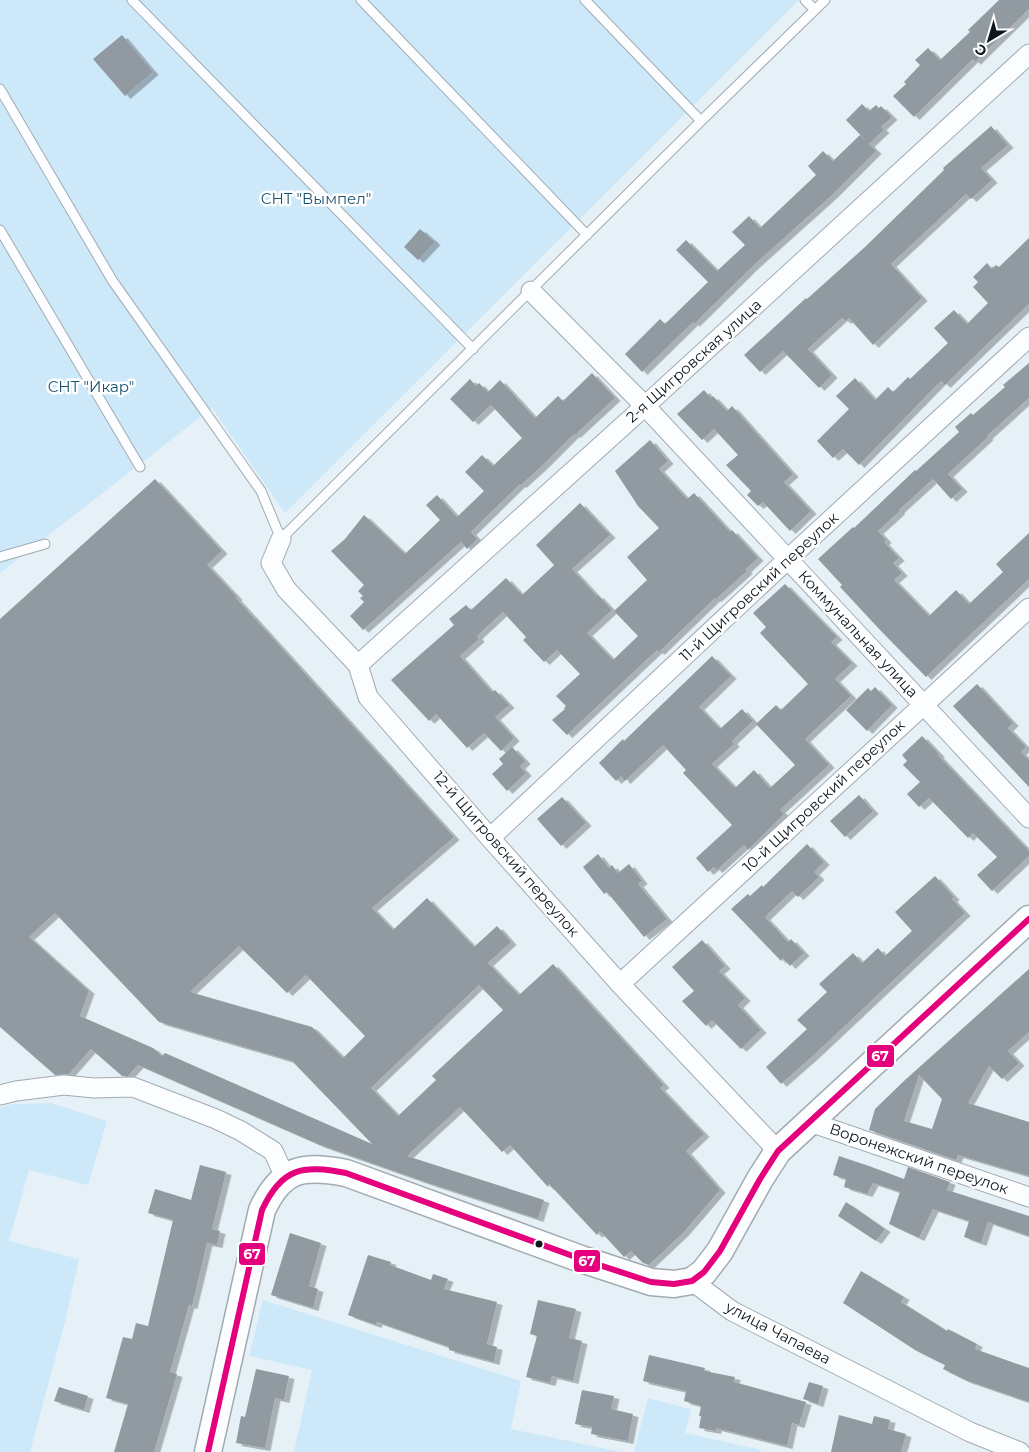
<svg xmlns="http://www.w3.org/2000/svg" width="1029" height="1452" font-family="Montserrat,sans-serif">
<style>
.green{fill:#cde8f9}
.building{fill:#909aa0;fill-rule:evenodd;filter:url(#shadow)}
.lines{fill:none;stroke-linecap:round;stroke-linejoin:round}
.lane-casing{stroke:#a1abb1;stroke-width:11}
.street-casing{stroke:#a1abb1;stroke-width:21}
.secondary-casing{stroke:#a1abb1;stroke-width:29}
.lane{stroke:#fbfdfe;stroke-width:9}
.street{stroke:#fbfdfe;stroke-width:19}
.secondary{stroke:#fbfdfe;stroke-width:26}
.bus-1-casing{stroke:#fff;stroke-width:10}
.bus-1{stroke:#e5007d;stroke-width:6}
.bus-dot{fill:#0d171e;stroke:#fff;stroke-width:2}
.labels{text-anchor:middle;stroke-width:5;stroke-linejoin:round;paint-order:stroke}
.park-label{font-size:15px;fill:#1a516f;stroke:#fff}
.street-label{font-size:15px;fill:#0d171e;stroke:#fff}
.line-badge{stroke:#fff;stroke-width:2}
.badge-label{font-size:14px;text-anchor:middle;font-weight:bold;fill:#fff}
</style>
<defs>
<filter id="shadow"><feDropShadow dx="5.5" dy="3" stdDeviation="0" flood-color="#0004"/></filter>
</defs>
<rect width="100%" height="100%" fill="#e6f1f7"/>
<path class="green" d="M0 0H799L285 513 212 408 0 573Z
M51 1103 107 1121 88 1185 29 1170 9 1241 79 1259 66 1318 30 1452H0V1107L13 1104Z
M263 1300 521 1381 511 1429 621 1452H294L312 1370 249 1356Z
M648 1398 691 1409 685 1433 761 1450 760 1452H634Z"/>
<path class="building" d="M999 0H1029V9L975 62 973 59 914 117 893 96 906 84 904 82 920 65 915 60 928 48 940 60 970 32 968 30Z
M122 35 153 72 125 96 93 59Z
M862 104 869 111 876 105 879 108 881 106 892 117 881 127 884 130 869 144 846 120Z
M991 126 1008 145 981 168 992 180 971 199 966 194 891 264 922 298 873 345 849 318 846 321 842 318 808 349 832 375 819 388 783 351 760 372 744 355 806 298 807 299 865 247 944 170 943 168Z
M860 135 876 151 832 195 754 265 694 324 693 322 642 372 625 354 660 319 665 324 708 282 676 250 686 240 717 271 745 245 732 232 749 216 760 228 816 175 808 166 823 151 833 161Z
M420 229 435 242 418 260 404 247Z
M1029 238V304L945 385 941 381 859 465 843 449 833 458 817 441 849 409 836 396 855 378 875 400 888 387 893 392 908 377 910 379 948 343 934 328 954 310 967 324 988 303 973 287 978 282 973 277 987 263 992 269 996 265 999 267Z
M1029 363V398L987 436 988 437 986 439 948 474 962 489 951 499 933 479 899 510 900 511 878 531 886 540 884 542 899 558 893 563 902 573 894 580 929 616 956 590 969 604 1003 572 996 564 1029 533V579L926 677 881 631 840 587 842 585 818 559 853 527 854 528 915 470 916 471 959 432 955 427 971 413 973 415 1005 387 1003 385Z
M592 373 615 398 575 435 574 434 543 465 521 485 520 484 471 532 477 539 467 549 461 542 363 630 350 616 364 602 360 598 363 596 358 591 364 585 331 551 345 539 364 515 405 554 440 520 426 505 437 495 457 517 484 491 465 472 482 455 493 466 522 438 491 405 473 422 450 399 470 379 476 386 479 383 488 392 500 380 535 418 558 396 563 401Z
M704 390 711 398 713 396 727 411 732 406 793 474 784 482 811 511 790 531 763 502 758 506 747 495 751 491 726 465 738 455 714 429 702 440 677 414Z
M650 440 668 461 659 469 687 499 694 493 730 532 732 530 758 558 746 569 747 571 716 599 715 598 659 652 657 650 567 735 552 720 565 709 564 708 566 706 556 696 580 674 557 650 544 662 523 640 526 637 503 612 477 636 479 639 460 656 492 692 495 690 509 705 495 717 514 738 501 751 484 733 467 748 436 714 429 721 391 680 454 625 449 619 466 605 471 610 506 578 522 595 552 567 554 565 536 545 580 503 610 535 572 569 597 596 598 595 612 610 587 633 613 660 638 636 614 611 647 580 627 557 659 528 638 506 615 471Z
M155 479 222 551 207 565 237 597 236 598 454 837 372 908 393 930 427 898 474 947 497 926 511 942 488 963 519 995 553 964 664 1085 660 1088 704 1134 686 1151 720 1190 683 1233 649 1265 643 1263 631 1251 624 1257 600 1231 597 1235 549 1184 548 1187 510 1145 502 1152 460 1107 407 1156 544 1200 538 1219 428 1183 320 1145 138 1065 128 1076H122L91 1049 69 1074 55 1075 0 1027V619ZM55 913 159 1022 292 1061 372 1144 165 1053 162 1056 153 1048 80 1016 89 991 29 937ZM239 946 287 993 306 975 365 1036 343 1058 312 1027 190 992ZM479 985 503 1010 432 1076 436 1080 398 1116 371 1088Z
M785 584 837 637 831 642 852 663 835 679 851 696 805 739 829 765 780 810 784 814 748 850 744 845 717 870 714 867 708 872 696 858 732 825 683 773 686 770 663 745 625 781 621 776 616 781 599 763 623 739 624 741 712 656 731 676 699 707 720 729 742 709 753 721 732 741 734 744 712 764 735 788 754 770 770 788 795 765 756 724 776 705 781 710 808 684 760 633 766 627 753 613Z
M977 684 1013 723 1008 728 1026 747 1021 752 1029 760V787L953 706Z
M875 687 892 705 867 731 846 710 868 688 871 691Z
M922 736 939 754 938 755 1029 851V856L992 891 977 875 997 857 973 833 968 838 929 798 919 807 907 794 920 782 903 765 907 761 902 755Z
M512 747 525 761 520 766 526 773 507 791 492 774 503 764 499 759Z
M859 795 873 811 845 837 830 821Z
M562 797 586 823 561 846 537 819Z
M807 844 824 862 814 872 819 877 798 897 792 891 765 917 788 942 791 939 804 953 790 966 783 958 781 961 731 909 748 894 750 896 762 885 763 887Z
M598 854 609 868 612 865 618 873 629 864 642 881 638 884 667 919 644 937 607 892 604 894 583 867Z
M935 876 954 897 952 899 965 913 814 1055 781 1084 766 1067 807 1029 797 1020 827 992 819 984 853 953 862 963 878 948 885 956 912 931 895 912Z
M702 940 725 966 719 971 745 998 738 1005 761 1030 741 1049 712 1020 706 1026 682 1001 694 991 672 967Z
M1029 969V1032L1008 1051 1019 1063 1002 1079 989 1066 968 1103 1029 1122V1176L958 1155 956 1160 869 1130 875 1109 905 1080ZM919 1075 942 1099 932 1129 904 1121Z
M839 1156 869 1166 904 1179 908 1167 950 1182 947 1190 1029 1216V1236L988 1222 981 1243 964 1237 969 1221 933 1209 919 1238 889 1224 900 1192 873 1183 867 1194 844 1187 846 1179 833 1175Z
M200 1165 226 1172 212 1229 220 1231 217 1245 207 1243 192 1306 189 1305 170 1372 177 1374 154 1452H114L128 1404 106 1398 123 1337 132 1339 136 1323 148 1326 173 1220 148 1213 155 1189 191 1200Z
M846 1202 885 1229 876 1241 838 1216Z
M290 1233 321 1243 309 1286 318 1289 313 1308 271 1295Z
M368 1255 391 1262 390 1265 431 1280 433 1274 448 1279 444 1289 497 1302 487 1344 497 1347 494 1362 449 1350V1347L377 1322 376 1325 348 1315Z
M861 1271 904 1297 901 1302 947 1331 948 1329 977 1344 975 1349 1029 1368V1402L965 1380 943 1369 945 1365 915 1350 843 1303Z
M538 1300 576 1309 569 1338 582 1341 573 1381 552 1376 550 1383 526 1377 537 1336 530 1334Z
M649 1355 705 1368 704 1371 735 1377 734 1382 806 1402 799 1425 792 1423 787 1446 716 1428V1431L699 1428 701 1416H699L701 1406 684 1401 686 1391 643 1381Z
M256 1369 289 1376 284 1400 275 1398 265 1448 236 1443 241 1416 245 1417Z
M809 1382 823 1386 818 1404 803 1399Z
M59 1387 88 1396 84 1410 54 1401Z
M582 1390 614 1396 611 1409 633 1414 628 1441 591 1434 592 1427 575 1424Z
M839 1415 872 1424 874 1416 890 1420 888 1429 906 1434 901 1452H831Z"/>
<g class="lines">
<g class="lane-casing">
<path id="lane" d="M132 0 473 349
M361 0 587 235
M585 0 701 121
M805 0 815 10
M0 89 112 280 261 491 281 539 701 121 825 0
M0 230 140 467
M0 557 45 544"/>
</g>
<g class="street-casing">
<path id="street" d="M531 291 645 406 1029 818
M281 539 271 563 286 589 358 665 368 697 490 838 620 984 778 1151
M358 665 645 406 1029 54
M490 838 788 559 1029 337
M620 984 1029 608
M0 1095 16 1091 64 1085 94 1088 133 1087 216 1119 241 1131 273 1151 285 1177
M810 1122 1029 1197
M692 1281 732 1311 970 1432 1020 1452"/>
</g>
<g class="secondary-casing">
<path id="secondary" d="M208 1452 262 1210C282 1167 303 1165 346 1173L581 1259 651 1282 674 1284 692 1281 704 1272 720 1251 760 1179 778 1151 1029 919"/>
</g>
<use href="#lane" class="lane"/>
<use href="#street" class="street"/>
<use href="#secondary" class="secondary"/>
<g class="bus-1-casing">
<path id="bus-1" d="M208 1452 262 1210C282 1167 303 1165 346 1173L581 1259 651 1282 674 1284 692 1281 704 1272 720 1251 760 1179 778 1151 1029 919"/>
</g>
<use href="#bus-1" class="bus-1"/>
</g>
<circle class="bus-dot" cx="539" cy="1244" r="4.5"/>
<g class="labels">
<g class="park-label">
<text x="316" y="204">СНТ "Вымпел"</text>
<text x="91" y="392">СНТ "Икар"</text>
</g>
<g class="street-label">
<text transform="translate(694 361) rotate(-42)" y="5">2-я Щигровская улица</text>
<text transform="translate(759 587) rotate(-43)" y="5">11-й Щигровский переулок</text>
<text transform="translate(858 634) rotate(47)" y="5">Коммунальная улица</text>
<text transform="translate(824 796) rotate(-43)" y="5">10-й Щигровский переулок</text>
<text transform="translate(506 854) rotate(49)" y="5">12-й Щигровский переулок</text>
<text transform="translate(919 1159) rotate(19)" y="5">Воронежский переулок</text>
<text transform="translate(778 1333) rotate(28)" y="5">улица Чапаева</text>
</g>
</g>
<g class="line-badge">
<rect x="866" y="1044" width="29" height="24" rx="5" fill="#e5007d"/>
<rect x="238" y="1242" width="28" height="24" rx="5" fill="#e5007d"/>
<rect x="573" y="1249" width="28" height="24" rx="5" fill="#e5007d"/>
</g>
<g class="badge-label">
<text x="880" y="1061">67</text>
<text x="252" y="1259">67</text>
<text x="587" y="1266">67</text>
</g>
<g transform="translate(989 40) rotate(218)" stroke="#ffffff" stroke-width="4" paint-order="stroke">
<path d="M0-4L9 19L0 12L-9 19Z" fill="#0d171e"/>
<text y="-8" font-size="14" font-weight="bold" text-anchor="middle" fill="#0d171e">С</text>
</g>
</svg>
